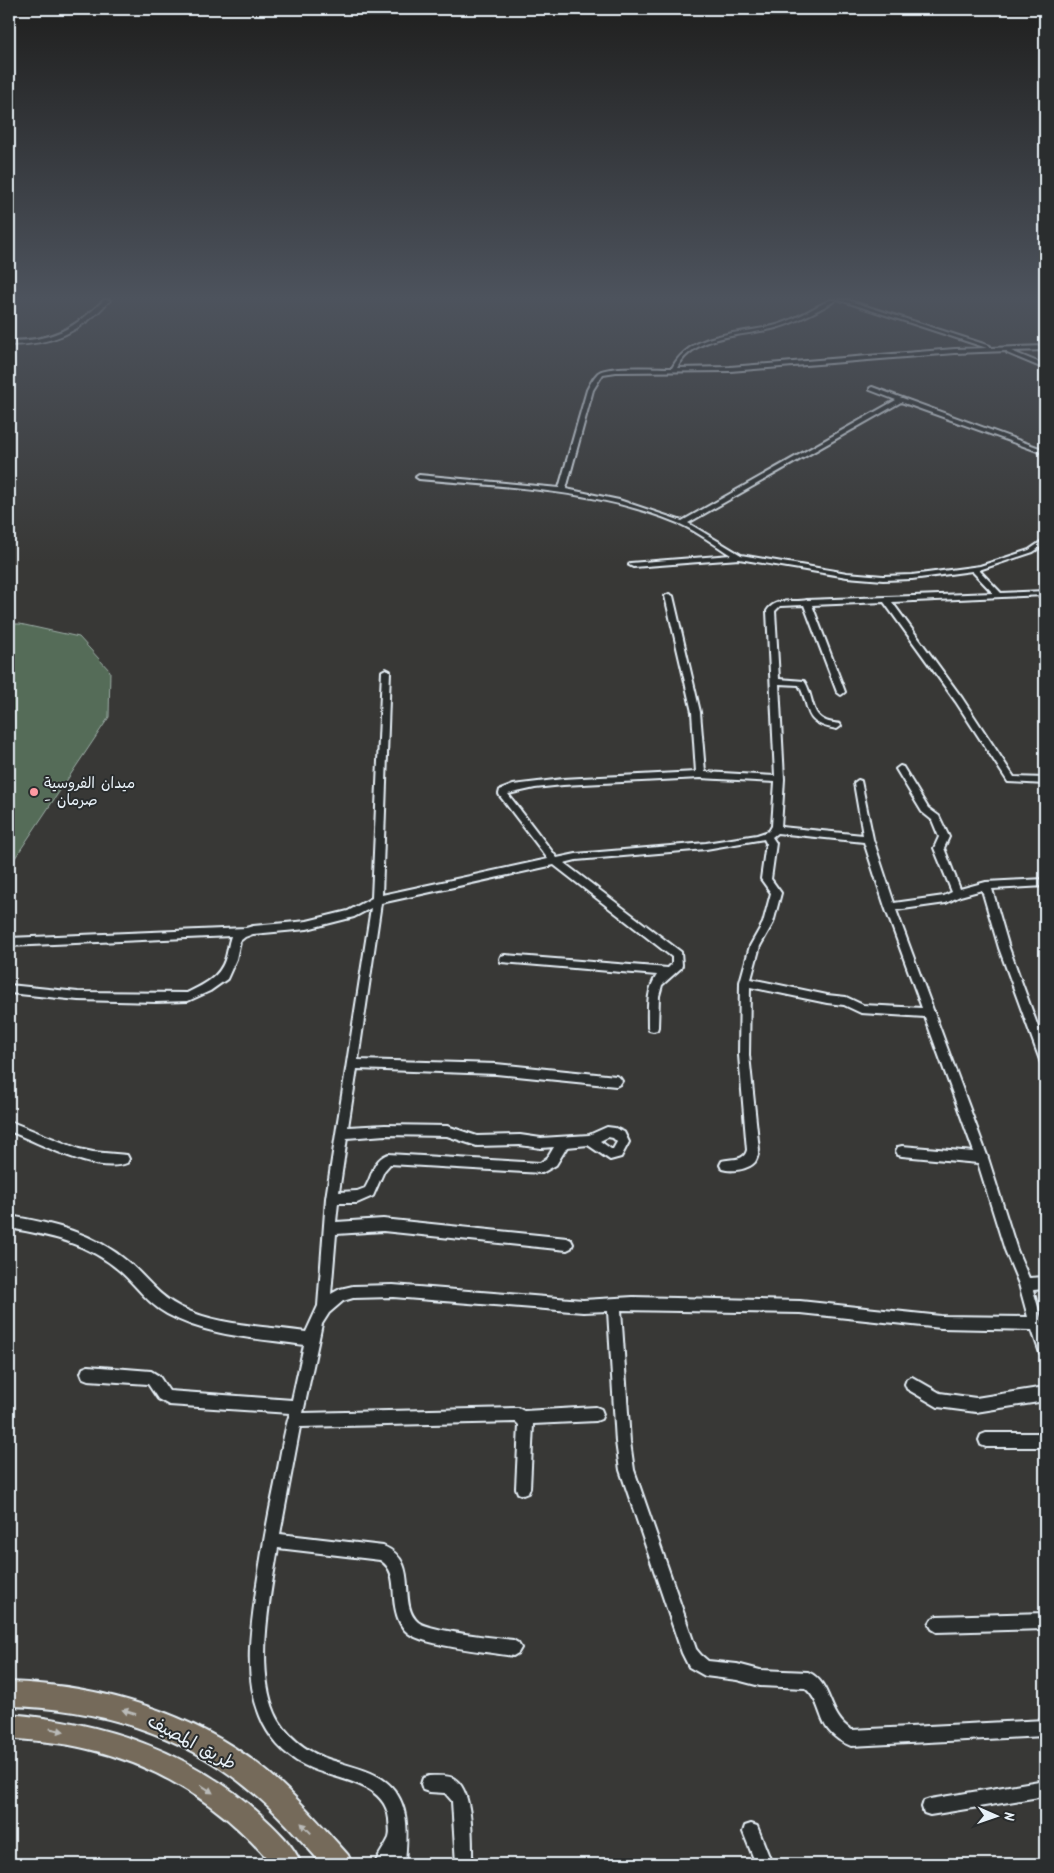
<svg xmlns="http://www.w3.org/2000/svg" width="1054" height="1873" font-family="Kalam,'Playpen Sans Arabic',sans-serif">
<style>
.green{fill:#556c58;stroke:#9eaea8}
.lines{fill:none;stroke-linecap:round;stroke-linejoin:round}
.street-casing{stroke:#e8f1f8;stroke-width:4}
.primary-casing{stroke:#e8f1f8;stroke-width:4}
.street{fill:#2a2d2e;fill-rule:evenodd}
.primary{fill:#746a5a;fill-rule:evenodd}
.oneway{fill:#babbb9}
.poi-dot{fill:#ff9aa2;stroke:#2a2d2e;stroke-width:2}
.labels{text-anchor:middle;stroke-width:4;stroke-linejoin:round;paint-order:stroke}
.poi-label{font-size:15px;fill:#e8f1f8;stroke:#2a2d2e;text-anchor:start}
.near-street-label{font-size:18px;fill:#e8f1f8;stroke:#2a2d2e}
</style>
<rect width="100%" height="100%" fill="#383836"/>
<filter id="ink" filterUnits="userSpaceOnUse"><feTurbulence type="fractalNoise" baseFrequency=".02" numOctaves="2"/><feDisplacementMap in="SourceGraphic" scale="10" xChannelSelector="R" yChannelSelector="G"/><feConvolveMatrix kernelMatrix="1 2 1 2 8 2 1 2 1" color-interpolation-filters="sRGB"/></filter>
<g filter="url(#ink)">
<path class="green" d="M9 624H20L79 637 110 671 109 717 9 867Z"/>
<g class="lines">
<g class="street-casing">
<path id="street" d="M104 300H110C81 332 52 345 9 345V341C52 341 74 329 104 300Z
M830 300H836C825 307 792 324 779 327 747 337 696 332 677 368L730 367 955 349 987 348 840 300H847L990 346V348L1045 346V350L1011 351 1045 365V369L1007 353V351L955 353 730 371 616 372 603 374 593 390 566 489 619 500 682 521 896 400 870 390V388L872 387 1045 450V454L1043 453 901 402 688 523 741 555 847 573 883 576 912 575 980 566 1029 550 1045 539V544L1033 552 979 570 1001 593 1045 591V595L892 602 962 698 1014 777 1045 778V784L1008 782 956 702 884 602 812 605 845 692 841 695 837 692 804 605 780 606 775 611 779 679 804 681C813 693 810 713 824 720 829 723 835 723 840 724L841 726 837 729C801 723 812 710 799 685L779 684 784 779 781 827 863 835 854 783 858 780 861 781 873 839 894 903 944 896 952 892 934 848 939 837 932 820 922 812 896 769 900 766 903 767 928 808 939 816 949 837 944 848 960 889 986 882 1045 879V886L992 889 1009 948 1045 1046V1065L1041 1063 1040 1060 999 948 982 890 960 896 946 903 896 910 988 1158 1017 1250 1029 1278 1045 1277V1289L1033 1290 1045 1331V1354L1040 1353 1032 1330 941 1328 800 1313 621 1310 630 1442 634 1470 696 1649 701 1655 708 1661 737 1664 760 1670 808 1672C833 1683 827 1716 852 1730L1045 1720V1736L851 1746C813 1730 827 1707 805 1688L760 1686 737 1680 705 1676 689 1667 682 1653 620 1470 616 1442 608 1311 583 1312 393 1297 353 1298 343 1301 329 1313 322 1324 303 1413 518 1408 524 1411 596 1407 601 1409 603 1414 601 1419 596 1421 533 1424 530 1488 528 1493 523 1495 518 1493 516 1488 519 1425 516 1422 300 1427 280 1534 383 1546C422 1562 396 1602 418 1622 429 1631 496 1638 513 1640L518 1643 521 1648 518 1653 513 1656C490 1652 424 1646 408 1633 398 1625 395 1610 394 1598 393 1583 394 1569 380 1560L278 1548C270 1596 255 1667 275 1713 284 1734 306 1752 328 1759 361 1770 397 1773 405 1815 408 1831 406 1848 405 1864H375C378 1855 385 1847 389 1838 391 1832 389 1824 389 1819 385 1780 332 1780 304 1765 284 1755 268 1737 260 1716 243 1674 251 1628 257 1584 262 1550 268 1517 275 1484 280 1460 283 1435 290 1413L169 1405 158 1399 148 1384 88 1380 83 1378 81 1373 83 1368 88 1366 151 1371 159 1376 169 1391 292 1400 304 1345C258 1338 209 1337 167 1314 148 1304 136 1285 120 1271 88 1243 49 1235 9 1228V1216C52 1223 94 1233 128 1262 146 1277 158 1296 180 1307 218 1326 265 1326 306 1332L318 1306 326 1198 371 908 354 917 307 929 253 934 245 937 240 941 236 959 227 979 210 991 188 1001 156 1002 78 1000 9 993V985L78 992 187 993C203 985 219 978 225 960 228 952 228 944 231 936L9 946V938L246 928 253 926 307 921 348 911 372 898 382 671 386 669 390 671 382 895 548 859 500 796 499 794 500 790 513 785 563 779 696 772 692 712 665 596 669 594 673 596 700 712 705 772 775 776 767 611C776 597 793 603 807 600L993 593 972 571 912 579 883 580 847 577 739 559 633 567 629 565 630 563 731 555C715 545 698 532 680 524 597 489 507 487 419 479L416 477 419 475 559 488 587 390C590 384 593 378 598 373 607 365 657 368 672 368 692 330 741 335 777 325 795 320 813 308 830 300ZM700 778 775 782 772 826 769 831 757 835 706 843 576 854 557 858 508 794 535 788 563 785ZM777 833 864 842 885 907 922 1008 863 1005 846 997 827 995 751 979 760 946 773 923 781 893 771 879 776 843 772 837ZM764 839 766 843 761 879 771 893 763 923 750 946 740 982 739 1055 747 1150C744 1162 731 1158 722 1161L720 1165 722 1169C731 1172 748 1170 755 1162 757 1159 758 1154 759 1150L749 1055 750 987 827 1003 844 1005 861 1013 925 1017 974 1152 902 1146 898 1147 896 1151 898 1155 902 1156 978 1163 1005 1250 1019 1284 1028 1317 941 1316 800 1301 633 1297 583 1300 393 1285 353 1286 340 1289 331 1294 336 1234 383 1231 567 1250 571 1248 573 1244 571 1240 567 1238 383 1219 336 1222 338 1203H357L373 1196 384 1171 390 1164 542 1173 556 1165 567 1147 588 1145 610 1160 621 1157 629 1142 624 1132 615 1128 607 1127 589 1135 541 1138 520 1135 477 1136 447 1126 385 1125 348 1127 357 1069 496 1074 616 1086 620 1084 622 1081 620 1078 616 1076 496 1064 358 1060 381 903 554 865 672 957V964L668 968 505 955 501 956 500 959 501 962 657 975C646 991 648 1009 648 1027L649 1030 653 1031 657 1030 658 1027 659 996 662 985 681 968 682 965 681 952 564 863 576 860 706 849ZM385 1135 447 1136 477 1146 520 1145 541 1148 554 1147 548 1157 540 1163 388 1154C372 1160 373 1176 365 1188L357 1191 339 1192 347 1138ZM608 1137 613 1138 617 1142 613 1149H611L600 1141Z
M9 1121 79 1149 93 1152 127 1155 129 1159 127 1163C95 1175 39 1142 9 1131Z
M912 1377 940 1393 976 1398 1045 1387V1401L976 1412 938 1407 907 1389 905 1384 907 1379Z
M986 1433H1045V1447H986L981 1445 979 1440 981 1435Z
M1045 1613V1629L937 1632 932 1629 929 1624 932 1619 937 1616Z
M429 1776C436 1776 446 1775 453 1778 474 1789 472 1842 472 1864H456L452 1801 445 1793 429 1792 423 1790 421 1784 423 1778Z
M1045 1780V1796L930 1815 924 1813 922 1807 924 1801 930 1799Z
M751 1824 757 1826 772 1864H756L743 1832 745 1826Z"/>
</g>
<g class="primary-casing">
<path id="primary" d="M9 1682C102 1685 197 1713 269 1773 298 1798 323 1827 348 1855L352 1864H322C300 1839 277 1812 251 1791 183 1733 97 1708 9 1706Z
M9 1714C103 1722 189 1750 260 1814 275 1828 294 1845 301 1864H272C224 1807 161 1766 88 1749 62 1742 35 1741 9 1738Z"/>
</g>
<use href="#street" class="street"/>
<use href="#primary" class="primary"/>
</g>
<defs><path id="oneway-solid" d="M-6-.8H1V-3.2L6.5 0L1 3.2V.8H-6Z" transform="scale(1.25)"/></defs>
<g class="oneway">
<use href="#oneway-solid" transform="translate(129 1712) rotate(-162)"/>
<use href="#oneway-solid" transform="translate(57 1730) rotate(11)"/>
<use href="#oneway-solid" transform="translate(207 1789) rotate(33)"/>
<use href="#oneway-solid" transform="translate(306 1828) rotate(-134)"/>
</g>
</g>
<linearGradient id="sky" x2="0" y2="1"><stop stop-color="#1f1f1e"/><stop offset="0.53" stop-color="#4d535d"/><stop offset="1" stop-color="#4d535d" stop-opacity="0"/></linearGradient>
<rect width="1054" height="562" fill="url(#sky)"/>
<circle class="poi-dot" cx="34" cy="792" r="5"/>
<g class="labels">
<g class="poi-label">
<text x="44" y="788">ميدان الفروسية<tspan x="44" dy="17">- صرمان</tspan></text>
</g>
<g class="near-street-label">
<text transform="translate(192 1742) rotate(28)" y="6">طريق المصيف</text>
</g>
</g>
<rect width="1054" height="1873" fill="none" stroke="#2a2d2e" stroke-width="30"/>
<rect x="15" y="15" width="1024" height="1843" fill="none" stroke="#e8f1f8" stroke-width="2" filter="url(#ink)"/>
<g transform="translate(996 1816) rotate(92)" stroke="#2a2d2e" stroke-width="4" paint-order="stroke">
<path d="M0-4L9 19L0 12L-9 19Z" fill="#e8f1f8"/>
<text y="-8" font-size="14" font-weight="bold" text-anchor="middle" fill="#e8f1f8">N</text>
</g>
</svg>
